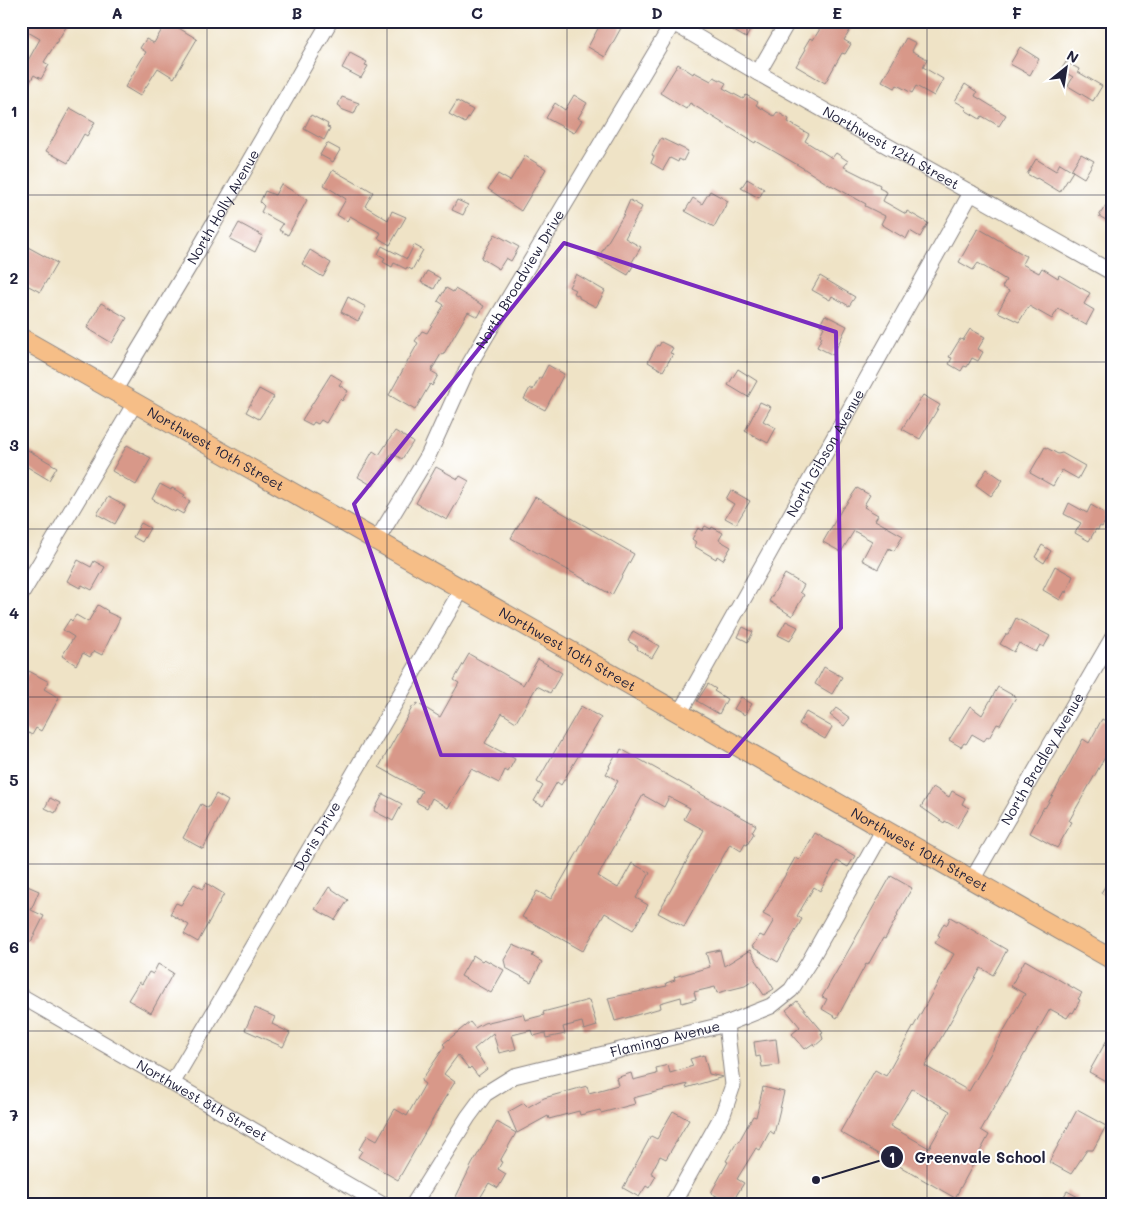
<svg xmlns="http://www.w3.org/2000/svg" width="1134" height="1226" font-family="Mali,sans-serif">
<style>
.building{fill:#d89889;fill-rule:evenodd}
.lines{fill:none;stroke-linecap:round;stroke-linejoin:round}
.minor-casing{stroke:#888280;stroke-width:17}
.major-casing{stroke:#888280;stroke-width:21}
.minor{stroke:#fff;stroke-width:15}
.major{stroke:#f6be87;stroke-width:19}
.marked{fill:none;stroke:#7b2cbf;stroke-width:4;stroke-linejoin:round}
.grid{fill:none;stroke:#22223b;stroke-width:1;stroke-opacity:0.55}
.labels{text-anchor:middle;stroke-width:4;stroke-linejoin:round;paint-order:stroke}
.street-label{font-size:14px;fill:#22223b;stroke:#fff}
.leader{fill:none;stroke:#22223b;stroke-width:2}
.callout-dot{fill:#22223b;stroke:#fff;stroke-width:2}
.mark-label{font-size:15px;text-anchor:middle;font-weight:bold;fill:#fff}
.callout-label{font-size:15px;text-anchor:middle;font-weight:bold;fill:#22223b;stroke:#fff;stroke-width:4;stroke-linejoin:round;paint-order:stroke}
.neatline{fill:none;stroke:#22223b;stroke-width:2}
.grid-label{font-size:16px;text-anchor:middle;font-weight:bold;fill:#22223b}
</style>
<rect width="100%" height="100%" fill="#fff"/>
<filter id="ink" filterUnits="userSpaceOnUse"><feTurbulence type="fractalNoise" baseFrequency=".02" numOctaves="2"/><feDisplacementMap in="SourceGraphic" scale="10" xChannelSelector="R" yChannelSelector="G"/><feConvolveMatrix kernelMatrix="1 2 1 2 8 2 1 2 1" color-interpolation-filters="sRGB"/></filter>
<filter id="wash" filterUnits="userSpaceOnUse"><feTurbulence type="fractalNoise" baseFrequency=".0096" numOctaves="4" result="noise"/><feDisplacementMap in="SourceGraphic" scale="20" xChannelSelector="R" yChannelSelector="G"/><feGaussianBlur stdDeviation="1.12" result="paint"/><feColorMatrix in="noise" values="0 0 0 0 0 0 0 0 0 0 0 0 0 0 0 0 0 1.4 0 .05"/><feComposite in="paint" operator="in"/></filter>
<g filter="url(#wash)">
<rect width="100%" height="100%" fill="#efe3c6"/>
<g id="blocks">
<path class="building" d="M21 21H70L44 62 49 65 41 79 34 75 21 97V73L40 39 21 28Z
M167 21 197 39 174 78 158 68 140 96 125 87 146 52 140 48 146 39 154 43Z
M602 21H608L621 28 605 57 588 47Z
M717 21H748L753 24 746 38Z
M825 21H856L844 40 851 44 845 54 842 53 825 83 796 66 806 49 804 48 810 38 813 40Z
M906 38 916 43 912 51 927 59 923 67 943 79 934 96 916 86 912 93 897 85 895 88 882 81Z
M1020 47 1039 59 1030 75 1010 64Z
M350 53 367 62 365 65 368 66 361 78 342 68Z
M1066 62 1079 69 1078 72 1102 86 1093 101 1068 86 1073 77 1061 70Z
M678 64 693 74 694 72 711 81 714 77 726 83 723 88 743 99 746 95 758 102 756 105 774 116 777 112 789 119 788 122 809 134 805 141 832 158 836 153 848 161 844 167 880 185 879 188 887 192 883 201 906 214 907 211 928 223 920 237 910 231 906 239 881 224 885 216 865 206 866 204 831 185V186L803 168 756 141 755 143 690 103 686 109 660 93Z
M965 84 977 92 975 96 1006 115 999 126 982 116 980 119 965 110 967 108 955 101Z
M574 95 587 103 578 118 582 120 574 133 546 118 555 103 565 110Z
M342 97 359 103 354 114 341 109V107L338 105Z
M457 101 473 110 465 123 449 114Z
M70 108 95 122 87 136 84 134 68 163 46 151Z
M311 115 328 124 327 127 330 128 324 140 304 129Z
M661 138 688 151 683 161 679 159 678 162 670 158 663 170 651 163 654 156 652 155Z
M327 143 340 150 333 162 320 155Z
M1081 154 1094 161 1084 178 1071 170Z
M525 156 546 169 521 211 488 189 498 174 510 181Z
M1036 159 1056 171 1060 163 1073 171 1060 192 1037 178 1036 179 1027 174Z
M333 170 363 187V186L373 192 365 206 388 220 392 211 406 217 390 245 378 238 381 233 350 216 347 221 337 215 346 199 324 185Z
M747 179 764 189 759 198 741 188Z
M281 184 307 200 288 235 279 230 283 224 261 212 264 206 260 202 265 191 275 195Z
M710 191 728 201 714 227 685 211 693 198 702 204Z
M457 200 468 205 463 215 452 210Z
M630 200 642 207 625 238 641 247 632 262 634 264 628 275 598 258 623 216Z
M1106 205 1113 209V224L1099 216Z
M239 223 263 236 255 252 230 239Z
M978 228 1026 256 1022 264 1039 273 1042 268 1058 278 1059 275 1090 293 1084 304 1094 310 1086 325 1058 309 1052 319 1029 306 1019 322 998 312 1009 291 1002 287 1006 280 978 263 973 270 959 262Z
M495 234 519 247 511 261 506 258 499 269 481 258Z
M414 245 423 250 412 270 407 267 406 269 394 263 392 267 383 262 385 258 378 254 382 246 407 259Z
M26 246 57 263 40 292 21 282V254Z
M310 250 331 263 323 277 302 264Z
M427 271 440 278 434 289 421 282Z
M576 274 605 291 596 307 579 298V296L573 293 575 290 569 287Z
M820 276 855 297 849 306 832 296 830 300 812 290Z
M446 288 453 292 455 289 484 306 478 317 468 312 443 355 441 354 431 371 438 375 432 386 430 384 415 410 389 395 418 343 415 341 422 331 427 333 444 305 438 301Z
M348 297 366 307 358 321 341 312Z
M101 303 127 318 112 343 87 328Z
M825 315 847 326 833 355 817 347 822 337 820 335 824 327 820 325Z
M970 329 985 337 978 349 983 352 978 361 972 358 967 367 964 366 961 371 949 364 952 358 949 357 960 339 963 340Z
M661 342 673 348 670 353 673 354 663 371 648 362 657 345 659 346Z
M548 365 564 374 545 410 524 399 530 388 533 390 539 378H541Z
M738 369 757 381 748 397 728 385Z
M331 374 341 380 342 381 339 385 348 391 342 401 340 399 326 423 321 420 318 424 314 422 312 425 302 420Z
M259 389 274 397 259 419 246 412Z
M923 395 940 405 920 439 902 429Z
M760 402 771 407 763 421 776 428 768 443 745 431Z
M395 431 413 442 402 459 392 453 373 486 358 477 373 451 379 455Z
M127 445 151 458 136 485 112 471Z
M21 446 57 467 49 480 21 463Z
M1045 447 1058 454 1062 453 1085 466 1078 479 1062 470 1053 486 1030 473Z
M436 467 458 479 460 476 469 481 447 520 416 503Z
M987 469 1003 480 991 496 976 485Z
M160 484 171 490 172 488 185 495 183 497 190 501 183 514 176 510 175 512 152 499Z
M857 488 870 495 864 505H866L864 507 878 515 875 520 903 536 894 551 889 548 878 569 862 560 872 541 854 531 841 552 823 542 843 507H844Z
M731 490 750 501 736 524 725 518 734 504 726 499Z
M108 497 125 506 115 524 97 514Z
M535 497 634 554 612 595 511 538Z
M1069 503 1087 513 1091 505 1106 514 1105 517 1107 518 1102 527 1100 526 1098 530 1096 529 1089 541 1075 533 1081 523 1064 514Z
M141 523 150 528 142 542 133 537Z
M705 526 711 529 712 527 723 533 719 540 731 547 723 560 717 556 716 559 694 546 696 542 692 539 698 528 702 531Z
M1042 545 1051 551 1044 563 1035 557Z
M78 560 91 567 94 561 105 567 92 590 82 585 80 588 67 581Z
M1055 566 1073 576 1066 593 1065 591 1060 600 1043 590Z
M785 574 804 585 800 592 804 595 792 616 769 601Z
M98 605 108 611 107 612 120 618 102 655 94 651 90 657 83 653 76 665 62 656 74 637 63 630 70 619 72 621 76 615 88 622Z
M1016 618 1050 636 1044 647 1040 645 1036 652 1019 643 1014 652 1000 644 1006 634H1008Z
M786 621 798 627 790 641 778 635Z
M743 627 753 632 748 642 738 637Z
M633 631 659 646 652 658 637 649 638 647 628 641Z
M469 654 523 685 538 659 562 673 550 693 537 686 516 722 502 713 485 743 515 759 508 772 505 770 499 783 471 769 448 808 432 798 427 808 416 802 422 791 379 767 413 706 415 707 417 703 440 717 459 683 454 680Z
M824 667 842 677 832 694 815 684Z
M29 671 49 682 44 689 59 698 41 731 36 728 32 735 21 729V702L25 695 21 693V684Z
M708 684 716 689 714 691 727 699 719 714 697 701Z
M998 687 1016 697 1000 725 997 724 989 738 987 737 984 741 972 734 966 744 964 743 961 747 949 740 970 706 982 715Z
M741 697 752 704 745 715 734 709Z
M581 706 601 718 561 785 557 782 543 806 534 801 543 786 537 782Z
M836 708 850 718 844 726 830 715Z
M806 712 832 727 825 739 799 724Z
M1102 719 1113 725V743L1069 821 1072 822 1057 848 1030 833 1044 807 1045 808 1054 793 1083 739 1089 743Z
M621 749 756 825 752 832 754 833 747 845 745 844 741 851 730 844 684 927 658 913 704 830 684 819 690 808 669 797 664 807 643 795 598 876 618 888 632 863 650 873 636 898 648 905 633 930 605 913 583 951 522 917 537 891 551 899 618 781 606 774 610 767 609 766 616 754 618 756Z
M933 787 949 797 952 791 965 798 962 804 969 808 957 828 945 821 944 823 921 807Z
M216 794 228 801 203 849 183 838 201 804 208 808Z
M383 794 402 804 393 821 374 811Z
M50 798 60 803 55 813 45 808Z
M815 833 855 856 848 867 837 861 820 891 814 887 797 916 802 919 778 962 752 947 760 935 764 937 774 920 763 914 795 858 799 860Z
M1113 873V900L1101 893Z
M891 876 912 888 897 914 898 915 885 939 883 938 868 965 866 964 837 1018 822 1009 827 999 822 997Z
M206 883 224 894 198 942 184 934 189 925 170 914 176 903 181 905 194 884 203 889Z
M25 885 39 891 31 910 44 916 31 942 21 937V894Z
M329 887 348 900 335 920 315 909Z
M950 917 1007 950 993 975 981 968 925 1066 969 1091 1025 994 1011 986 1025 960 1082 993 1078 999 1080 1000 1073 1013 1071 1012 1067 1018 1050 1009 981 1130 989 1135 955 1198 840 1132 875 1070 886 1076 954 954 935 943 940 936 938 935 944 923 947 925ZM912 1089 950 1111 929 1148 890 1126Z
M513 945 534 954 532 956 542 962 531 982 506 968 504 960Z
M720 950 724 966 750 950 774 989 764 995 754 980 745 986 717 993 715 987 694 992 696 999 682 1003 681 997 660 1003 661 1008 615 1021 608 998 667 986 666 983 675 980 674 977 710 967 706 953Z
M473 955 482 961 484 959 504 970 491 993 461 976Z
M158 964 173 973 151 1013 128 1000 139 982 142 984 149 972 153 974Z
M589 1000 597 1026 584 1030 582 1022 563 1027 565 1034 546 1038 545 1033 534 1036 532 1030 512 1035 516 1049 499 1053 493 1033 474 1049 487 1069 478 1076 471 1067 469 1069 458 1055 444 1074 455 1082 443 1101 398 1180 358 1157 362 1151 359 1149 368 1135 377 1140 395 1109 407 1116 425 1084 421 1081 445 1046 443 1044 470 1022 475 1028 484 1023 523 1014 525 1020 544 1015 543 1012Z
M797 1001 823 1032 821 1033 823 1039 815 1046 814 1043 805 1049 792 1034 800 1027 786 1010Z
M255 1008 275 1017 272 1024 290 1033 283 1047 245 1030Z
M1113 1029V1085L1089 1072Z
M776 1039 779 1065 762 1067 760 1056 756 1057 754 1042Z
M704 1055 709 1074 723 1077 686 1088 688 1084 633 1098 635 1104 601 1113 600 1110 580 1115 579 1111 549 1119 548 1116 517 1133 508 1112 524 1103 528 1107 544 1098 587 1086 589 1093 618 1085 616 1078 631 1073 633 1080 657 1074 656 1068 668 1065 670 1073 693 1066 690 1059Z
M763 1087 784 1092 774 1134 770 1131 760 1150 756 1148 737 1179 744 1183 731 1204 711 1193 728 1162 726 1161 737 1142 738 1143 753 1116 756 1117Z
M1077 1110 1106 1126 1093 1150H1087L1071 1174 1049 1162Z
M673 1111 689 1120 666 1159 660 1156 651 1173 656 1176 649 1188 646 1186 639 1197 623 1188 651 1136 657 1139Z
M497 1122 516 1133 500 1161 502 1162 498 1169 506 1174 498 1188 489 1183 476 1205H452L472 1164Z
M1067 1191 1078 1197 1074 1205H1059Z"/>
</g>
</g>
<g filter="url(#ink)">
<use href="#blocks" fill-opacity="0" stroke="#888280" stroke-width="1"/>
<g class="lines">
<g class="minor-casing">
<g id="minor">
<path id="s1" d="M670 21 758 73 1113 273"/>
<path d="M758 73 788 21"/>
<path id="s2" d="M114 391 191 263 330 21"/>
<path id="s3" d="M377 540 428 456 470 363 673 23"/>
<path d="M21 595 135 403"/>
<path id="s4" d="M679 714 971 193"/>
<path id="s5" d="M972 880 1113 637"/>
<path id="s6" d="M21 996 383 1205"/>
<path id="s7" d="M173 1082 462 589"/>
<path id="s8" d="M413 1205 468 1117 485 1094 514 1076 726 1024 771 1006 791 990 809 962 884 829"/>
<path d="M672 1205 723 1114 733 1085 726 1024"/>
</g>
</g>
<g class="major-casing">
<g id="major">
<path id="s9" d="M21 338 1113 960"/>
</g>
</g>
<use href="#minor" class="minor"/>
<use href="#major" class="major"/>
</g>
</g>
<path class="marked" d="M564 243 836 332 841 628 729 756 441 755 354 504Z"/>
<path class="grid" d="M207 21V1205M387 21V1205M567 21V1205M747 21V1205M927 21V1205M21 195H1113M21 362H1113M21 529H1113M21 697H1113M21 864H1113M21 1031H1113"/>
<g class="labels">
<g class="street-label">
<text dy="5" stroke="none"><textPath href="#s1" startOffset="255">Northwest 12th Street</textPath></text>
<text dy="5" stroke="none"><textPath href="#s2" startOffset="214">North Holly Avenue</textPath></text>
<text dy="5" stroke="none"><textPath href="#s3" startOffset="298">North Broadview Drive</textPath></text>
<text dy="5" stroke="none"><textPath href="#s9" startOffset="224">Northwest 10th Street</textPath></text>
<text dy="5" stroke="none"><textPath href="#s4" startOffset="299">North Gibson Avenue</textPath></text>
<text dy="5" stroke="none"><textPath href="#s9" startOffset="629">Northwest 10th Street</textPath></text>
<text dy="5" stroke="none"><textPath href="#s5" startOffset="140">North Bradley Avenue</textPath></text>
<text dy="5" stroke="none"><textPath href="#s7" startOffset="285">Doris Drive</textPath></text>
<text dy="5" stroke="none"><textPath href="#s9" startOffset="1034">Northwest 10th Street</textPath></text>
<text dy="5" stroke="none"><textPath href="#s8" startOffset="322">Flamingo Avenue</textPath></text>
<text dy="5" stroke="none"><textPath href="#s6" startOffset="209">Northwest 8th Street</textPath></text>
</g>
</g>
<path class="leader" d="M816 1180L892 1157"/>
<g class="callout-dot">
<circle cx="816" cy="1180" r="5"/>
<circle cx="892" cy="1157" r="12"/>
</g>
<g class="mark-label">
<text x="892" y="1163">1</text>
</g>
<g class="callout-label">
<text x="980" y="1163">Greenvale School</text>
</g>
<rect width="1134" height="1226" fill="none" stroke="#fff" stroke-width="55"/>
<g transform="translate(1066 68) rotate(30)" stroke="#ffffff" stroke-width="4" paint-order="stroke">
<path d="M0-4L9 19L0 12L-9 19Z" fill="#22223b"/>
<text y="-8" font-size="14" font-weight="bold" text-anchor="middle" fill="#22223b">N</text>
</g>
<rect x="28" y="28" width="1078" height="1170" class="neatline"/>
<g class="grid-label">
<text x="117" y="19">A</text>
<text x="297" y="19">B</text>
<text x="477" y="19">C</text>
<text x="657" y="19">D</text>
<text x="837" y="19">E</text>
<text x="1017" y="19">F</text>
<text x="14" y="117">1</text>
<text x="14" y="284">2</text>
<text x="14" y="451">3</text>
<text x="14" y="619">4</text>
<text x="14" y="786">5</text>
<text x="14" y="953">6</text>
<text x="14" y="1121">7</text>
</g>
</svg>
